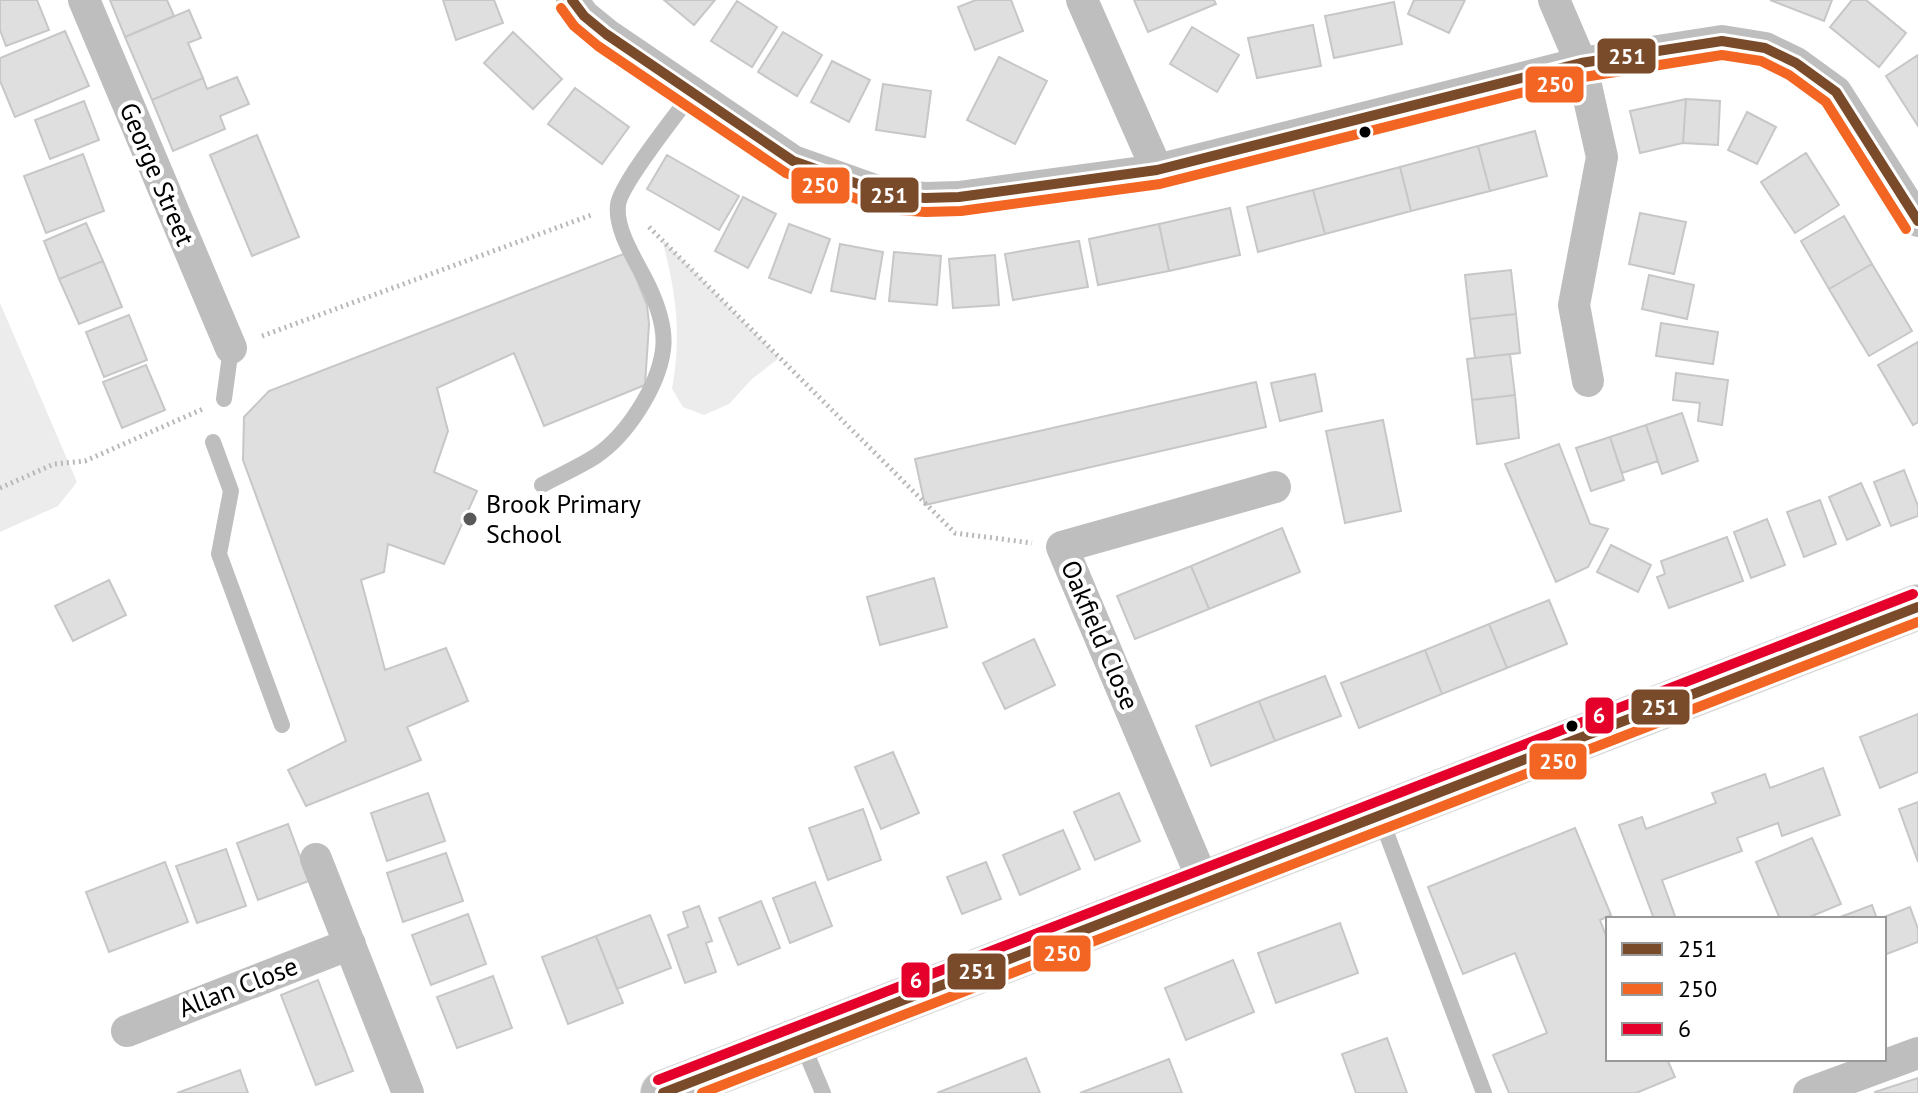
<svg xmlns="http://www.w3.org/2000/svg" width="1918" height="1093" font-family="'PT Sans',sans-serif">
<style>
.green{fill:#ececec}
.building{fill:#dfdfdf;stroke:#c7c7c7;stroke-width:2}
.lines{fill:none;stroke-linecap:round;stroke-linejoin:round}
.primary-casing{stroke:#dbdbdb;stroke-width:46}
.path{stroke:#b9b9b9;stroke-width:5;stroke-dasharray:2 4;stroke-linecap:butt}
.service{stroke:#bebebe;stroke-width:16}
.minor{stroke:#bebebe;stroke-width:32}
.primary{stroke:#bebebe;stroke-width:44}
.bus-1-casing{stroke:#fff;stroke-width:16}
.bus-2-casing{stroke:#fff;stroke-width:16}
.bus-3-casing{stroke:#fff;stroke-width:16}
.bus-1{stroke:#7a4b2a;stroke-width:10}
.bus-2{stroke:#f26522;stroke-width:10}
.bus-3{stroke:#e4002b;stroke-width:10}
.bus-dot{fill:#000;stroke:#fff;stroke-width:3}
.poi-dot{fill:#595959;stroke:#fff;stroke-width:3}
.labels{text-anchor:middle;stroke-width:8;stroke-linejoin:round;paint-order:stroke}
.street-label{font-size:26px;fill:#000;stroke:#fff}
.poi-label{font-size:26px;fill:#000;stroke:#fff;text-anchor:start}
.line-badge{stroke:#fff;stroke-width:3}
.badge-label{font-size:22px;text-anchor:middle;font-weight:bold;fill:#fff}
</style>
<rect width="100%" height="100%" fill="#fff"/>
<path class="green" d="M662 239 779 358 752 379 729 404 704 415 683 407 672 389C682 333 676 293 662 239Z
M0 303 77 482 58 506 0 532Z"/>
<path class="building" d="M0 0H37L49 30 6 46 0 30Z
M110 0H167L174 16 125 37Z
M443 0H494L503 23 456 40Z
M664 0H715L694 25Z
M976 0H1011L1023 31 975 50 958 7Z
M1134 0H1214L1216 4 1148 32Z
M1414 0H1465L1449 33 1408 14Z
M1770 0H1832L1824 21Z
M1852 0H1866L1906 33 1879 67 1830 27Z
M737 1 777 27 752 67 711 41Z
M1394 2 1402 44 1334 58 1325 16Z
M189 10 201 38 188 43 203 78 152 100 125 37Z
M1313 25 1321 66 1257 78 1248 38Z
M1192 27 1239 55 1217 92 1170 64Z
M65 31 89 86 15 117 0 81V58Z
M513 32 562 79 533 109 484 63Z
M783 32 822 55 797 96 758 72Z
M1918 55V126L1886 76Z
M999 57 1047 81 1015 144 967 120Z
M832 61 870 80 849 122 811 102Z
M237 77 249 104 220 116 225 129 173 151 152 100 203 78 207 89Z
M883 84 931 91 925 137 876 130Z
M575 88 629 127 602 164 548 124Z
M1686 99 1720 101 1718 145 1683 143Z
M1686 99 1683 143 1640 153 1630 111Z
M84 101 99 140 50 159 35 120Z
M1747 112 1776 127 1757 164 1728 150Z
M1535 131 1547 176 1490 191 1478 146Z
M257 135 299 237 252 256 210 155Z
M1478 146 1490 191 1411 211 1400 167Z
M1806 153 1839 205 1795 233 1761 182Z
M83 154 104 211 46 233 24 176Z
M667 155 739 196 719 230 647 189Z
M1400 167 1411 211 1325 234 1313 190Z
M1313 190 1325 234 1258 252 1247 207Z
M743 197 776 214 748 268 715 251Z
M1230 208 1240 255 1169 271 1159 224Z
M1640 213 1686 222 1674 274 1629 264Z
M1844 216 1872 264 1829 289 1801 241Z
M86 223 103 261 59 279 44 241Z
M789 224 830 239 811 293 769 278Z
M1159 224 1169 271 1098 285 1089 239Z
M1079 241 1088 287 1013 300 1005 254Z
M840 244 883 252 875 299 831 291Z
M894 252 941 256 937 305 889 301Z
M626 253 647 305 649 324 645 385 544 426 514 353 437 388 448 431 434 472 477 491 444 564 388 544 384 572 361 580 385 670 446 648 468 701 407 727 421 760 306 806 288 770 346 741 243 460 244 417 269 391Z
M995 255 999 305 953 308 949 259Z
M103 261 122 307 79 324 59 279Z
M1872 264 1912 331 1869 356 1829 289Z
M1511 270 1516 314 1470 319 1465 275Z
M1649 275 1694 285 1687 319 1642 309Z
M1516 314 1520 353 1475 358 1470 319Z
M129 315 147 360 104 377 86 332Z
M1661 323 1718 332 1713 364 1656 356Z
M1918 342V422L1913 425 1878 365Z
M1510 354 1515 395 1472 400 1467 359Z
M146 365 165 410 122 428 103 382Z
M1676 373 1728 380 1722 425 1698 421 1700 403 1673 400Z
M1315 374 1322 411 1280 421 1271 383Z
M1256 382 1266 427 925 505 915 459Z
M1515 395 1519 438 1477 444 1472 400Z
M1682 413 1698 461 1662 474 1646 425Z
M1383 420 1401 511 1345 523 1326 431Z
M1646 425 1658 461 1622 473 1610 437Z
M1610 437 1624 480 1591 491 1576 448Z
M1559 444 1590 524 1608 529 1588 567 1556 582 1505 464Z
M1904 470 1918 506V516L1891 526 1874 482Z
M1861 483 1880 525 1847 540 1829 497Z
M1820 500 1836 544 1804 557 1787 512Z
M1767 519 1785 565 1751 578 1734 532Z
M1282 528 1300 572 1209 609 1191 566Z
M1727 537 1743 581 1669 608 1657 577 1665 574 1661 561Z
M1611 545 1651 565 1638 592 1597 572Z
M1191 566 1209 609 1135 639 1117 596Z
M934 578 947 627 880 645 867 597Z
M109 580 126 615 73 641 55 606Z
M1549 600 1567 644 1507 668 1489 624Z
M1489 624 1507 668 1442 694 1425 650Z
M1034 639 1055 685 1005 709 983 663Z
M1425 650 1442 694 1359 728 1341 683Z
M1325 676 1341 716 1275 741 1259 701Z
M1259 701 1275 741 1211 766 1196 726Z
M1918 714V772L1880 788 1860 737Z
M893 752 919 813 881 829 855 767Z
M1823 768 1840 815 1782 836 1778 823 1737 838 1742 851 1662 880 1676 919H1654L1619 825 1642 817 1646 829 1716 803 1712 793 1765 774 1770 788Z
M428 793 445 841 387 861 371 813Z
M1119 793 1140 841 1095 860 1074 812Z
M1918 802V862L1899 809Z
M863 809 881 860 828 880 809 828Z
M288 824 309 881 258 900 237 843Z
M1575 828 1611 915 1600 920 1608 941V1059H1667L1675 1077 1636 1093H1509L1493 1055 1547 1033 1515 953 1463 974 1428 887Z
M1063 830 1080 869 1020 895 1003 855Z
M1812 838 1841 904 1805 919H1780L1756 862Z
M226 849 246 906 197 923 176 866Z
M446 853 463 901 403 922 387 873Z
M165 862 188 922 109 952 86 892Z
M986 862 1001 899 962 914 947 877Z
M815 882 832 926 790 943 773 898Z
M761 901 780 948 738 965 719 918Z
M1872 905 1877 919H1835Z
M699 906 712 941 706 943 716 972 685 983 668 935 688 927 683 912Z
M1910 907 1918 929V942L1884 955V919H1879Z
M468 914 486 964 431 985 412 935Z
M650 915 671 968 617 989 596 936Z
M1340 923 1358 973 1276 1003 1258 953Z
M596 936 623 1003 568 1024 542 957Z
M1233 960 1254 1012 1186 1040 1165 988Z
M493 976 512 1028 457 1048 437 997Z
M318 980 353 1071 316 1085 281 995Z
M1387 1038 1407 1093H1356L1342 1054Z
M1026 1058 1040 1093H937Z
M1169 1059 1182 1093H1080Z
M240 1070 248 1093H177Z
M1918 1078V1093H1875V1092Z"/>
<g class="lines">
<g class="primary-casing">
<path id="primary" d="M663 1093C1083 933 1500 769 1918 607"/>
</g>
<path class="path" d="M649 227 955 533 1032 543
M262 336 594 214
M0 488 54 464 85 461 203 409"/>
<path class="service" d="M224 399 231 348
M213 442 231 491 219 554 282 725
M542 485C560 475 579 467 596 456 627 435 658 387 663 350 666 328 657 304 648 285 637 262 615 231 618 205 620 184 677 114 692 93
M1381 819 1484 1093
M802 1043 823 1093"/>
<path class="minor" d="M84 0 231 348
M572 0 584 16 606 34 793 161 889 195 925 198 959 197 1157 170 1581 63 1722 41 1765 48 1796 63 1836 92 1918 221
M1082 0 1157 170
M1554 0 1581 63 1602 157 1574 305 1588 381
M316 859 408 1093
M1204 883 1062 547 1275 487
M127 1031 350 944
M1809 1093 1918 1053"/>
<use href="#primary" class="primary"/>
<g class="bus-1-casing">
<path id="bus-1" d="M572 0 584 16 606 34 793 161 889 195 925 198 959 197 1157 170 1581 63 1722 41 1765 48 1796 63 1836 92 1918 221
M663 1093 1918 607"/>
</g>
<g class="bus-2-casing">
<path id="bus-2" d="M561 8 574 26 598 46 786 173 885 209 925 212 961 211 1160 184 1584 77 1722 55 1761 61 1789 75 1826 102 1906 229
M702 1093 1918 622"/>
</g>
<g class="bus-3-casing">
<path id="bus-3" d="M658 1080 1913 594"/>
</g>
<use href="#bus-1" class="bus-1"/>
<use href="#bus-2" class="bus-2"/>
<use href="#bus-3" class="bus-3"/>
</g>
<g class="bus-dot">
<circle cx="1365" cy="132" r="7"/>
<circle cx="1572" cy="726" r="7"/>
</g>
<circle class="poi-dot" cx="470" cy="519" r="8"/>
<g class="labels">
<g class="street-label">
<text transform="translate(157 174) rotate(67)" y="9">George Street</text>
<text transform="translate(1100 635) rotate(67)" y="9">Oakfield Close</text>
<text transform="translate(238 987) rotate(-21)" y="9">Allan Close</text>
</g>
<g class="poi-label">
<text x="486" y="513">Brook Primary<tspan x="486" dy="30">School</tspan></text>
</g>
</g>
<g class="line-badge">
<rect x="1596" y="37" width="61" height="38" rx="8" fill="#7a4b2a"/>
<rect x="1524" y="65" width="61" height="39" rx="8" fill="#f26522"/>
<rect x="790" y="166" width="61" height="39" rx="8" fill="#f26522"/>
<rect x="859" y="176" width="61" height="38" rx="8" fill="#7a4b2a"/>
<rect x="1630" y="688" width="61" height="38" rx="8" fill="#7a4b2a"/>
<rect x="1584" y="696" width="31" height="39" rx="8" fill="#e4002b"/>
<rect x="1528" y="742" width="60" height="39" rx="8" fill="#f26522"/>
<rect x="1032" y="934" width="60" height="39" rx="8" fill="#f26522"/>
<rect x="946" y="952" width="61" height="39" rx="8" fill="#7a4b2a"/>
<rect x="900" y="961" width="31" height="38" rx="8" fill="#e4002b"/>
</g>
<g class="badge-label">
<text x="1627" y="64">251</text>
<text x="1555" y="92">250</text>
<text x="820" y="193">250</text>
<text x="889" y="203">251</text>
<text x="1660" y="715">251</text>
<text x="1599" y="723">6</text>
<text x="1558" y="769">250</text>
<text x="1062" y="961">250</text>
<text x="977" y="979">251</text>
<text x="916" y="988">6</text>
</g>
<rect x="1606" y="917" width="280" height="144" fill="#ffffff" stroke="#999999" stroke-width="2"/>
<rect x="1622" y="943" width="40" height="12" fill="#7a4b2a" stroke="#999999" stroke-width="2"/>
<text x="1678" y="957" font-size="24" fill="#000000">251</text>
<rect x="1622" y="983" width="40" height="12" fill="#f26522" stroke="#999999" stroke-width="2"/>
<text x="1678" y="997" font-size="24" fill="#000000">250</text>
<rect x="1622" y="1023" width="40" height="12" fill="#e4002b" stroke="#999999" stroke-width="2"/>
<text x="1678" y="1037" font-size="24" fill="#000000">6</text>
</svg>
